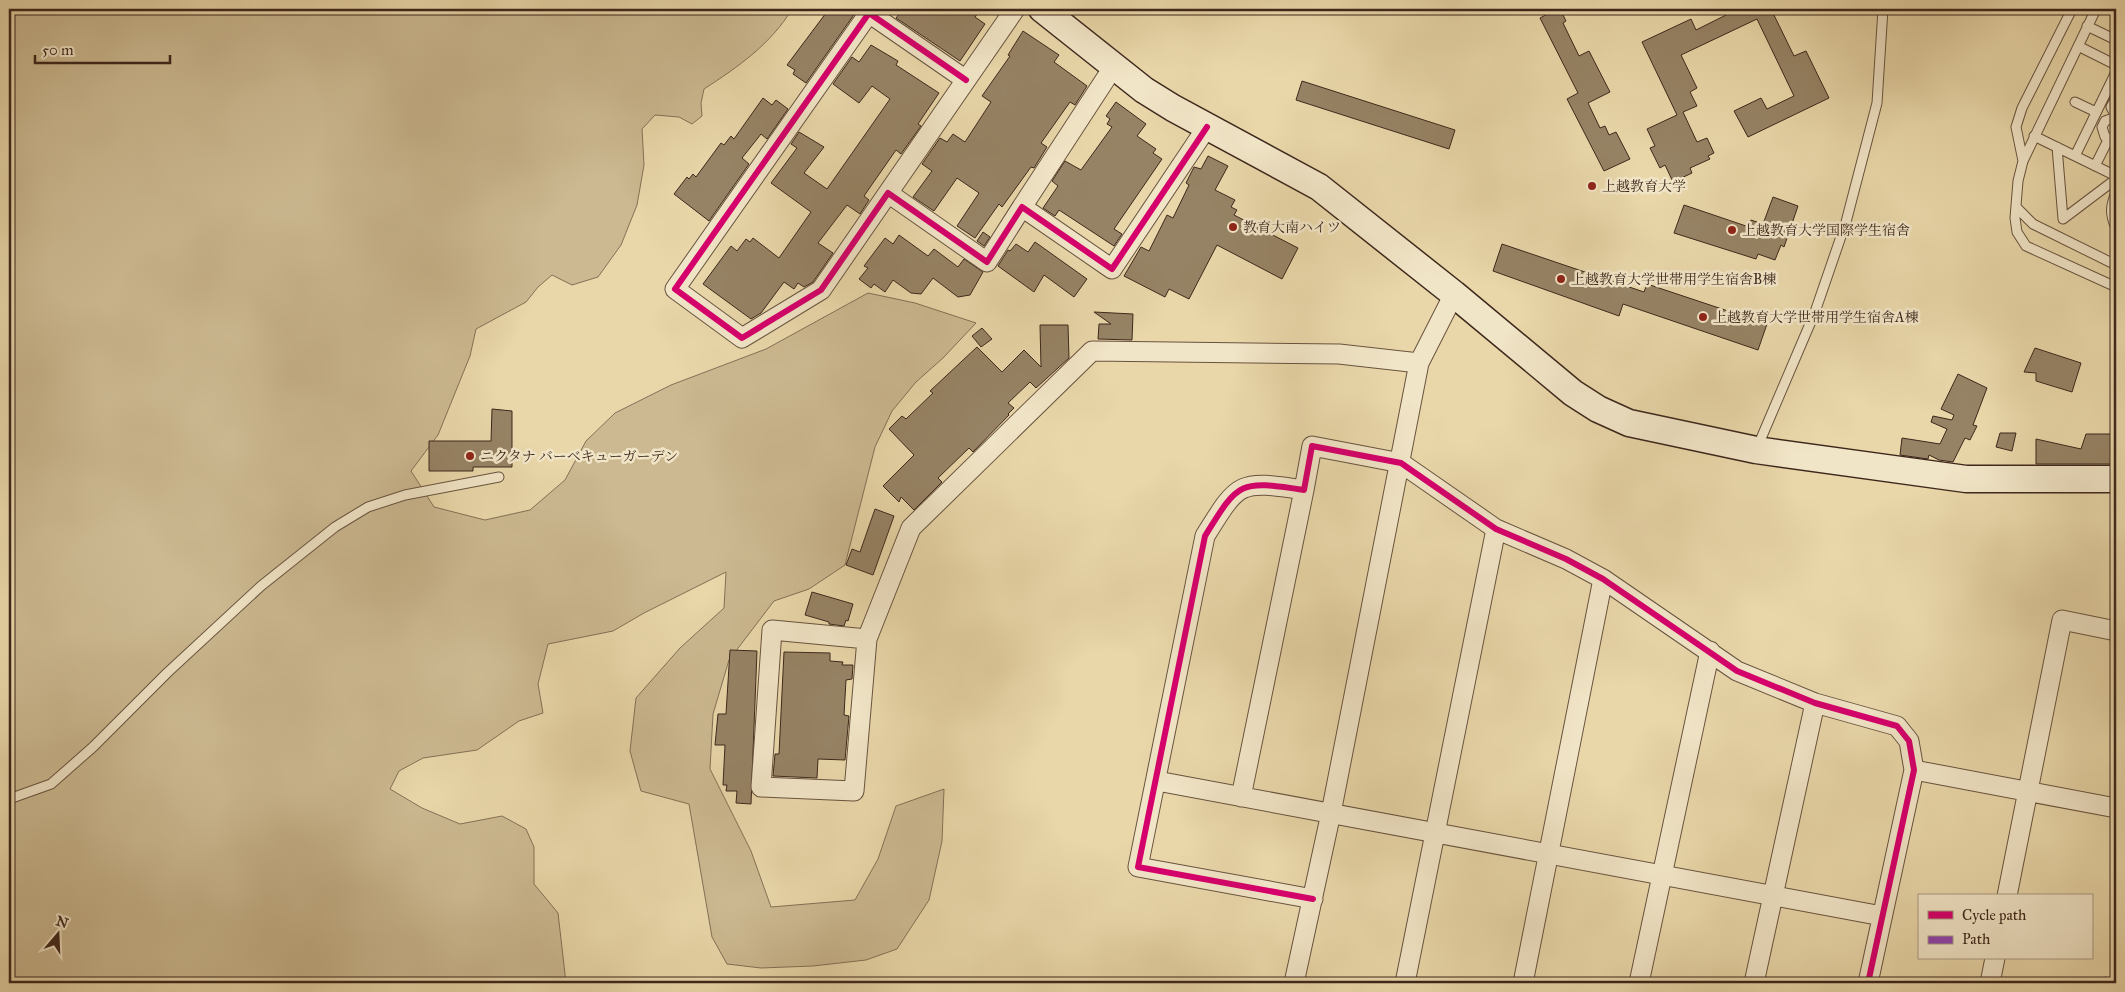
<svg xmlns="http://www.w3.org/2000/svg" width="2125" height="992" font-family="'IM FELL Great Primer','Noto Serif JP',serif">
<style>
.green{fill:#ccb991;stroke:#847056}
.building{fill:#968365;stroke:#3d271c}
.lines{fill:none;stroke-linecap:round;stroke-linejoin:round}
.lane-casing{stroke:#68533f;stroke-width:11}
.street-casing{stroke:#68533f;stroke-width:21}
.secondary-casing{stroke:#3d271c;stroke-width:29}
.lane{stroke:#f1e5c7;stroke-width:9}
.street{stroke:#f1e5c7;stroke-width:19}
.secondary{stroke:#f1e5c7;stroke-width:26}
.quiet{stroke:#8e44ad;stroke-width:5;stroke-dasharray:10 5;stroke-linecap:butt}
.cycleway-casing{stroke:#f1e5c7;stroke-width:9}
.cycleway{stroke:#d6006c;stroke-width:6}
.poi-dot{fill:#8f2418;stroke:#f1e5c7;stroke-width:2}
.labels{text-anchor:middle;stroke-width:5;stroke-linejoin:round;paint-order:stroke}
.poi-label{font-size:14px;fill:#3d271c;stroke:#f1e5c7;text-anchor:start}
</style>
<rect width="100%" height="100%" fill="#e9d7a9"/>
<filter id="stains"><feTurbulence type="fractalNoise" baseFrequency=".004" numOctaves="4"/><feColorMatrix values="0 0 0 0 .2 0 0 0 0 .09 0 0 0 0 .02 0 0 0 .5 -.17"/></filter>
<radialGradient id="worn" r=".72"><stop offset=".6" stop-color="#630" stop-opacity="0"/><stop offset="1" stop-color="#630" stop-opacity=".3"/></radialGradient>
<path class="green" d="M9 9H792C771 44 738 67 704 89L701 103 702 116 692 124 679 117 655 115 642 129 644 165 637 205 621 245 598 277 572 285 552 275 538 287 526 302 476 329 470 356 438 435 411 471 434 507 485 520 530 510 565 480 586 441 615 413 671 385 766 349 868 293 915 303 976 323 943 358 916 382 892 411 875 447 845 565 809 589 774 601 729 660 713 714 710 769 751 851 771 907 855 900 878 859 896 806 944 789 942 841 929 900 897 949 866 960 813 966 761 968 727 964 712 937 689 804 641 791 630 751 636 698 680 648 724 608 726 572 644 613 613 631 548 644 538 684 543 713 519 721 477 750 423 758 399 771 390 789 422 808 460 824 502 816 526 829 534 847V884L558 913 566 983H9Z"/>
<path class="building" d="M829 9H858L806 83 793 74 795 70 787 65Z
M903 9H981L975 17 985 24 960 61 896 18Z
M1557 9H1560L1566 21 1563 23 1579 56 1589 51 1610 92 1588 103 1600 128 1605 126 1609 135 1616 132 1630 159 1604 171 1567 99 1578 93 1540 18Z
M1728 9H1777L1772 11 1794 56 1806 51 1829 98 1748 137 1734 111 1761 98 1767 109 1794 96 1757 19 1681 55 1697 88 1690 92 1697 106 1683 112 1697 142 1707 138 1714 153 1708 156 1710 159 1690 168 1692 173 1673 182 1665 165 1660 168 1650 148 1655 146 1647 129 1677 115 1642 42 1691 19 1696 30 1730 13Z
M1023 31 1059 55 1054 62 1087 86 1075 105 1070 102 1041 143 1047 147 1034 168 1031 167 1002 207 999 204 975 238 957 226 979 193 957 178 934 211 913 197 932 171 922 164 940 138 947 142 953 134 965 142 991 102 982 96 1010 56 1008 55Z
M871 45 898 61 896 65 939 93 918 124 921 126 901 154 896 150 864 196 869 200 860 214 847 205 818 243 833 253 813 282 804 287 798 283 794 289 784 282 761 313 751 319 703 284 731 246 737 251 746 239 750 242 753 238 779 258 811 212 771 183 797 148 791 144 799 132 824 147 804 173 827 189 890 99 872 86 859 103 833 84 852 57 859 62Z
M1302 81 1455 130 1449 149 1296 100Z
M763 98 772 105 776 100 788 109 767 139 761 134 742 158 749 164 709 221 674 194 687 177 689 179 693 174 696 177 721 143 724 145 731 136 734 139Z
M1116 102 1146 124 1137 136 1156 149 1153 153 1162 159 1114 229 1122 234 1114 246 1059 210 1055 216 1043 208 1058 186 1052 181 1065 161 1081 170 1112 127 1107 124 1110 119 1106 116Z
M1208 156 1228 166 1215 190 1235 200 1231 207 1237 210 1234 215 1298 248 1282 279 1217 245 1189 299 1169 289 1165 297 1124 276 1141 247 1149 251 1167 215 1173 218 1189 185 1186 183 1194 167 1201 169Z
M1773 197 1798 206 1784 247 1781 245 1775 260 1758 254 1756 259 1674 233 1684 205 1749 227 1751 220 1763 224Z
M983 232 990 237 984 246 977 241Z
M899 235 928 256 934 249 958 267 964 259 983 272 970 295 958 297 933 278 921 294 911 293 893 280 885 292 874 284 871 288 859 279 868 268 864 266 885 238 893 244Z
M1035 242 1087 279 1074 297 1044 275 1034 292 998 266 1008 250 1010 251 1016 244 1028 252Z
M1502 244 1644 292 1647 284 1767 324 1758 350 1623 304 1619 316 1493 271Z
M1094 312 1133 314 1132 340 1098 339 1099 324H1111Z
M1040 325H1068L1069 358 1036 388 1030 382 1008 403 1014 408 1008 414 1009 415 973 452 969 448 938 478 942 482 914 510 901 497 899 502 883 486 914 455 889 429 902 416 906 419 933 393 930 391 977 347 1002 372 1024 350 1041 367Z
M982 328 992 339 981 347 972 336Z
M2035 348 2081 363 2072 392 2036 381V373L2024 372Z
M1958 374 1987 388 1973 425 1977 426 1970 440 1965 438 1953 462 1939 460 1929 455 1928 459 1900 455 1902 438 1940 444 1947 429 1931 422 1933 416 1952 420 1954 415 1941 409Z
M492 409 512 411V467H473V471H429V441H491Z
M2000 433H2016L2012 451 1996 447Z
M2086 434H2116V464H2036V439L2081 449Z
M875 509 894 516 873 575 846 565 852 549 860 552Z
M812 592 853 604 848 621 846 620 844 626 829 624V622L805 615Z
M730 650 757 651 751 804 736 803 737 791H726L727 785H723L725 745H715L718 714H726Z
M784 652 830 653V661L843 662 842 665H853L852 679 846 680 844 715 849 716 845 760 818 759 817 778 773 776 775 754H779Z"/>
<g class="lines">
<g class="lane-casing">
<path id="lane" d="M2096 9 2023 161 2018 181 2015 218 2017 232 2026 246 2116 287
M2087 26 2116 40
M2078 46 2116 65
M2116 98 2111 107 2116 117
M2075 102 2096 112
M2116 117 2105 121 2102 127 2105 137 2112 140 2116 139
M2034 136 2116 176
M2057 147 2063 219 2116 179
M2075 156 2116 72
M2023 161 2016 127 2022 108 2072 9
M2095 166 2109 138
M2116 193C2110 206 2110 215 2116 228
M2016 207 2033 224 2116 265
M1757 448 1815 312 1846 222 1877 103 1883 9
M9 799 51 784 93 747 167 673 261 586 335 527 368 507 405 495 499 477"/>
</g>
<g class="street-casing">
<path id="street" d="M966 80 869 13 675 289 742 338 821 290 888 193 987 262 1022 207 1112 269 1207 127
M888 193 1015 9
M1022 207 1114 66
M867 639 772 630 761 787 854 791 867 639 911 528 1092 351 1339 354 1419 363
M1914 770 2116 808
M1157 781 1882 916
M1241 797 1304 490
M2007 896 2062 620 2116 631
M1313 899 1138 867 1205 536C1239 481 1239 480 1304 490L1312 446 1401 463 1496 529 1566 559 1603 579 1737 671 1815 703 1897 726 1909 741 1914 770 1868 983
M1294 983 1331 813 1419 363 1454 294
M1405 983 1496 529
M1523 983 1603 579
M1639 983 1710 651
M1754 983 1815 703
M1990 983 1995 958"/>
</g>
<g class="secondary-casing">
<path id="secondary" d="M1042 9 1144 90 1173 108 1319 187 1454 294 1573 393 1598 409 1629 423 1756 450 1966 479H2116"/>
</g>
<use href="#lane" class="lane"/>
<use href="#street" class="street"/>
<use href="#secondary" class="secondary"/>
<path class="quiet" d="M2098 983 2116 974"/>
<g class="cycleway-casing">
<path id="cycleway" d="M966 80 869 13 675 289 742 338 821 290 888 193 987 262 1022 207 1112 269 1207 127
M1313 899 1138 867 1205 536C1239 481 1239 480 1304 490L1312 446 1401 463 1496 529 1566 559 1603 579 1737 671 1815 703 1897 726 1909 741 1914 770 1868 983"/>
</g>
<use href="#cycleway" class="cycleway"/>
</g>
<g class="poi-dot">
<circle cx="1592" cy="186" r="5"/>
<circle cx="1233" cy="227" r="5"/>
<circle cx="1732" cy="230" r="5"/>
<circle cx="1561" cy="279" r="5"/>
<circle cx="1703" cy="317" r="5"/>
<circle cx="470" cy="456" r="5"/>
</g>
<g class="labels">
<g class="poi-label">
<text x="1602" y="191">上越教育大学</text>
<text x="1243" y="232">教育大南ハイツ</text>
<text x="1742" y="235">上越教育大学国際学生宿舎</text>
<text x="1571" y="284">上越教育大学世帯用学生宿舎B棟</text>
<text x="1713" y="322">上越教育大学世帯用学生宿舎A棟</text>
<text x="480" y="461">ニクタナ バーベキューガーデン</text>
</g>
</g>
<rect width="2125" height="992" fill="none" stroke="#e9d7a9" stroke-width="30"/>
<rect x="10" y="10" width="2105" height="972" fill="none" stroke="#3d271c" stroke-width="2.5"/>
<rect x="15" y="15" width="2095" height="962" fill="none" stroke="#3d271c"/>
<rect x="1918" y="894" width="175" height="65" fill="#f1e5c7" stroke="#a99983"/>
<rect x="1928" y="911" width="25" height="8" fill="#d6006c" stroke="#a99983"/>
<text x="1962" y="920" font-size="15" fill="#3d271c">Cycle path</text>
<rect x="1928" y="936" width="25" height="8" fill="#8e44ad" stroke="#a99983"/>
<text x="1962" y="944" font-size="15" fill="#3d271c">Path</text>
<g transform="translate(58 934) rotate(19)" stroke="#f1e5c7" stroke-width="4" paint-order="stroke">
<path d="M0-4L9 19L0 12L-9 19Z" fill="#3d271c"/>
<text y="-8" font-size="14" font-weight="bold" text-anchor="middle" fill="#3d271c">N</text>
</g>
<path d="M35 55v8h135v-8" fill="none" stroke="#3d271c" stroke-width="2.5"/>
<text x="42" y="55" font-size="15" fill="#3d271c" stroke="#f1e5c7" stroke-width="4" paint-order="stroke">50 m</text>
<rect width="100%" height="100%" filter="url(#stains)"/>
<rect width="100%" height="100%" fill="url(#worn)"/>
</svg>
